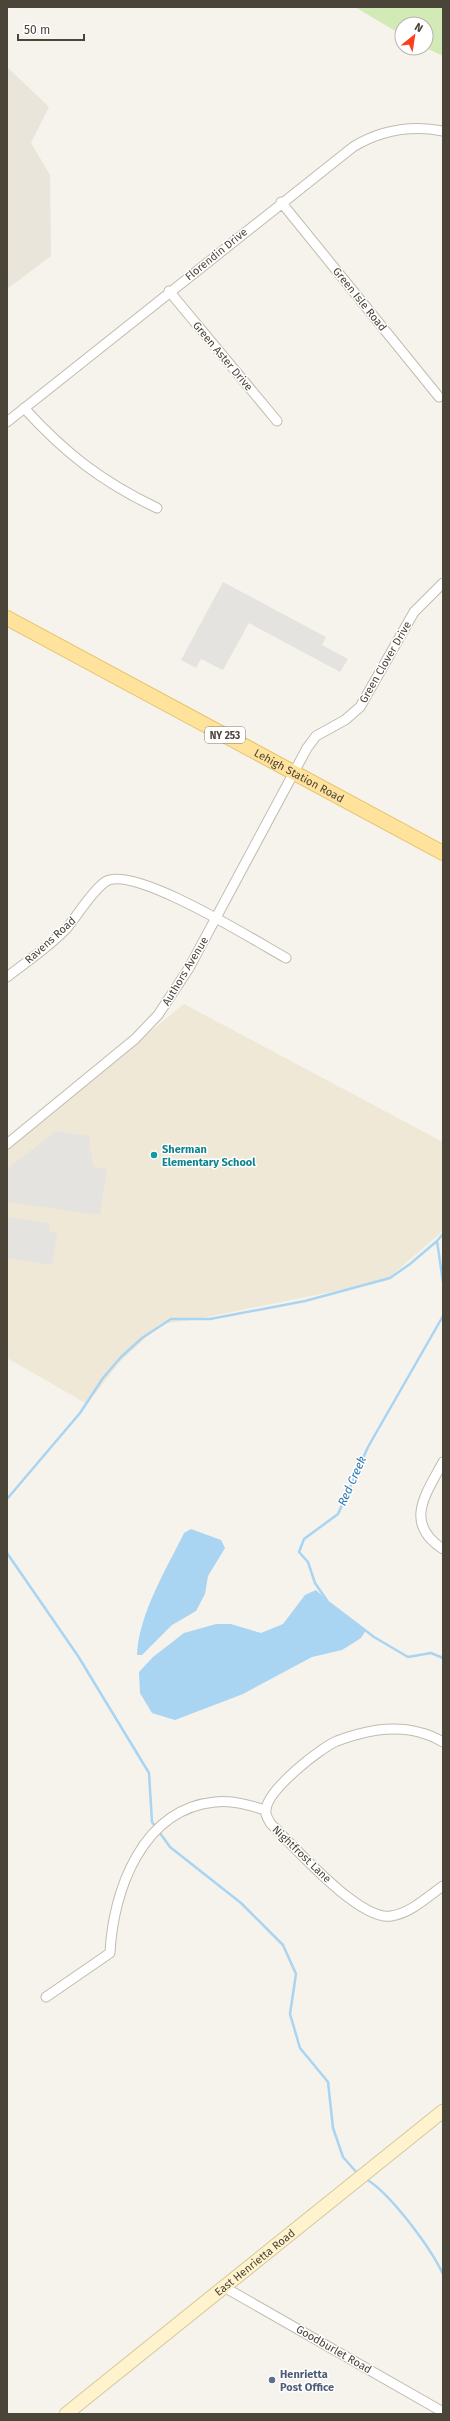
<svg xmlns="http://www.w3.org/2000/svg" width="450" height="2421" font-family="'Fira Sans',sans-serif">
<style>
.residential{fill:#eae5da}
.education{fill:#efe8d6}
.green{fill:#d2eab5}
.parking{fill:#e5e3e0}
.water{fill:#a9d4f2}
.lines{fill:none;stroke-linecap:round;stroke-linejoin:round}
.stream{stroke:#a9d4f2;stroke-width:2.5}
.minor-casing{stroke:#c2bbae;stroke-width:11}
.secondary-casing{stroke:#d6c79b;stroke-width:15}
.primary-casing{stroke:#e6c16a;stroke-width:16}
.minor{stroke:#fff;stroke-width:9}
.secondary{stroke:#fff3cd;stroke-width:13}
.primary{stroke:#ffe39c;stroke-width:14}
.culture-dot{fill:#0f9aa8;stroke:#fff;stroke-width:1.5}
.service-dot{fill:#5c6f8a;stroke:#fff;stroke-width:1.5}
.labels{text-anchor:middle;stroke-width:3;stroke-linejoin:round;paint-order:stroke}
.shield{fill:#fff;stroke:#817c74;stroke-width:1}
.shield-label{font-size:10px;font-weight:bold;fill:#4b4439}
.street-label{font-size:11px;fill:#4b4439;stroke:#fff}
.culture-label{font-size:11px;font-weight:bold;fill:#0d838f;stroke:#fff;text-anchor:start}
.service-label{font-size:11px;font-weight:bold;fill:#4e5e75;stroke:#fff;text-anchor:start}
.water-label{font-size:12px;font-style:italic;fill:#2e7ab2;stroke:#fff}
</style>
<rect width="100%" height="100%" fill="#f6f3ec"/>
<path class="residential" d="M7 67 49 107 31 143 50 175 51 256 7 289Z"/>
<path class="education" d="M184 1004 443 1142V1231L385 1281 192 1320 160 1324 119 1363 87 1404 7 1358V1149Z"/>
<path class="green" d="M355 7H443V56L426 48V24H402V35Z"/>
<path class="parking" d="M223 582 326 637 322 645 348 659 340 672 249 623 223 670 201 659 196 668 181 660Z
M56 1131 90 1136 89 1144 94 1167 107 1169 100 1215 7 1202V1169Z
M7 1217 50 1223 49 1231 57 1233 52 1265 7 1258Z"/>
<path class="water" d="M191 1529 221 1540 225 1548 208 1576 205 1594 196 1611 172 1625 142 1655H137C139 1613 166 1570 184 1533Z
M316 1590 335 1608 366 1630 361 1638 342 1650 312 1657 243 1694 175 1720 152 1713 140 1693 139 1672 153 1657 184 1633 216 1624H231L261 1633 283 1624 305 1595Z"/>
<g class="lines">
<path class="stream" d="M443 1234 437 1241 443 1282
M443 1316 368 1447 338 1514 304 1539 299 1552 308 1562 315 1583 328 1602 374 1637 408 1657 431 1653 443 1658
M7 1499 80 1413 103 1378 121 1357 142 1338 171 1319H210L305 1301 390 1278 410 1264 437 1241
M7 1553 78 1656 149 1773 152 1822 170 1847 241 1903 283 1945 296 1974 290 2014 300 2048 328 2082 333 2128 343 2157 358 2174
M366 2179C391 2194 430 2247 443 2274"/>
<g class="minor-casing">
<path id="minor" d="M281 202 439 397
M169 291 277 421
M24 408C65 453 102 482 157 508
M7 422 353 147C381 130 411 125 443 131
M7 977C26 962 49 947 66 929 78 915 91 892 105 882 132 863 257 942 286 958
M7 1144 135 1039 158 1015 189 968 307 748 316 736 345 720 360 707 414 612 443 583
M443 1462C426 1494 403 1523 443 1549
M443 1742C422 1730 402 1727 378 1730 365 1732 350 1736 337 1741 320 1748 267 1790 266 1810 265 1815 268 1819 271 1824 294 1846 359 1921 391 1916 411 1913 427 1897 443 1886
M46 1997 110 1953C113 1891 142 1809 215 1802 232 1800 249 1805 265 1810
M224 2287 443 2412"/>
</g>
<g class="secondary-casing">
<g id="secondary">
<path id="s1" d="M66 2414 443 2111"/>
</g>
</g>
<g class="primary-casing">
<g id="primary">
<path id="s2" d="M7 618 443 853"/>
</g>
</g>
<use href="#minor" class="minor"/>
<use href="#secondary" class="secondary"/>
<use href="#primary" class="primary"/>
</g>
<circle class="culture-dot" cx="154" cy="1155" r="4"/>
<circle class="service-dot" cx="272" cy="2380" r="4"/>
<g class="labels">
<rect class="shield" x="205" y="727" width="40" height="16" rx="3"/>
<g class="shield-label">
<text x="225" y="739">NY 253</text>
</g>
<g class="street-label">
<text transform="translate(216 254) rotate(-39)" y="4">Florendin Drive</text>
<text transform="translate(360 299) rotate(51)" y="4">Green Isle Road</text>
<text transform="translate(223 356) rotate(50)" y="4">Green Aster Drive</text>
<text transform="translate(385 662) rotate(-60)" y="4">Green Clover Drive</text>
<text dy="4" stroke="none"><textPath href="#s2" startOffset="332">Lehigh Station Road</textPath></text>
<text transform="translate(50 940) rotate(-42)" y="4">Ravens Road</text>
<text transform="translate(185 971) rotate(-59)" y="4">Authors Avenue</text>
<text transform="translate(302 1854) rotate(44)" y="4">Nightfrost Lane</text>
<text dy="4" stroke="none"><textPath href="#s1" startOffset="242">East Henrietta Road</textPath></text>
<text transform="translate(334 2349) rotate(30)" y="4">Goodburlet Road</text>
</g>
<g class="culture-label">
<text x="162" y="1153">Sherman<tspan x="162" dy="13">Elementary School</tspan></text>
</g>
<g class="service-label">
<text x="280" y="2378">Henrietta<tspan x="280" dy="13">Post Office</tspan></text>
</g>
<g class="water-label">
<text transform="translate(352 1481) rotate(-66)" y="4">Red Creek</text>
</g>
</g>
<rect width="450" height="2421" fill="none" stroke="#4b4439" stroke-width="16"/>
<g transform="translate(414 36) rotate(30)"><circle r="19" fill="#ffffff" stroke="#b7b4b0"/>
<path d="M0-3L7 15L0 10L-7 15Z" fill="#fc3f1d"/>
<text y="-6" font-size="11" font-weight="bold" text-anchor="middle" fill="#4b4439">N</text>
</g>
<path d="M18 34v6h66v-6" fill="none" stroke="#4b4439" stroke-width="2"/>
<text x="24" y="34" font-size="12" fill="#4b4439" stroke="#ffffff" stroke-width="3" paint-order="stroke">50 m</text>
</svg>
